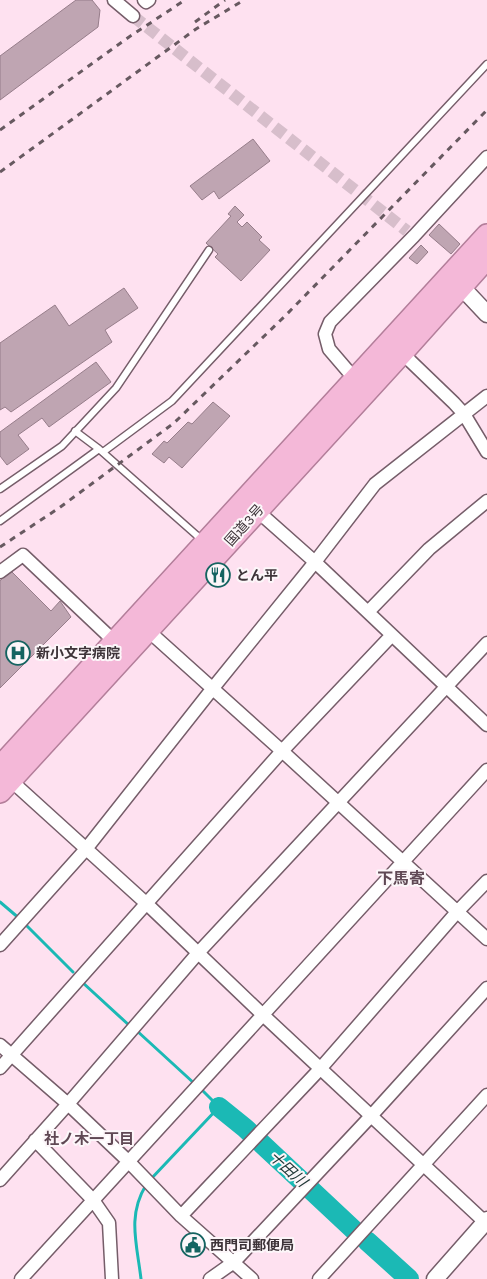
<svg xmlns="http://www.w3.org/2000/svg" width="487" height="1279" font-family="Karla,'Noto Sans JP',sans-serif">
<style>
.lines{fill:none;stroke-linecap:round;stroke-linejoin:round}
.stream{stroke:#1bb9b5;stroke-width:3}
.river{stroke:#1bb9b5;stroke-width:20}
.building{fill:#bfa5b2;stroke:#967d8a}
.minor-tunnel{stroke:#d7becb;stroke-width:12;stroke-dasharray:12 6;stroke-linecap:butt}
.service-casing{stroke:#755d69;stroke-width:9}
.minor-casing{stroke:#755d69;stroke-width:15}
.tertiary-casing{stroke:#755d69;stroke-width:19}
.trunk-casing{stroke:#b37e9a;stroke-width:24}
.service{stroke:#fff;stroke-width:6}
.minor{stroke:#fff;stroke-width:12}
.tertiary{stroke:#fff;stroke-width:16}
.trunk{stroke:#f4b8d8;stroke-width:21}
.rail{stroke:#675960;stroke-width:3;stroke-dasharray:6 6;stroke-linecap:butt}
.labels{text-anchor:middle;stroke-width:4;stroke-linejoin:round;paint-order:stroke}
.street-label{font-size:14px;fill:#3d3338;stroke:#fcf6f9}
.poi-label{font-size:14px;font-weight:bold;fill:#3d3338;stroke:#fcf6f9;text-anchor:start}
.neighbourhood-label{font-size:15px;font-weight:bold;fill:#5f4854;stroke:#fcf6f9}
.water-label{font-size:15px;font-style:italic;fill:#1c3433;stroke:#fcf6f9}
.quarter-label{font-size:16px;font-weight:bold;fill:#5f4854;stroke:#fcf6f9}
</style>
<rect width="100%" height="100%" fill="#fee1f0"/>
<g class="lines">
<path class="stream" d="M0 902 20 919
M24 923 73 972
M82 982 131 1027
M136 1030 196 1085
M150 1180 219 1107 201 1089
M141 1279C137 1244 127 1216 146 1185"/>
<path class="river" d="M219 1107 245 1128 356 1232
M367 1241 409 1279"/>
</g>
<path class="building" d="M76 0H92L100 10 98 27 0 100V56Z
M253 139 270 161 219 199 214 191 202 200 190 186Z
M235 206 244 215 237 222 242 227 247 222 262 237 259 240 270 250 241 281 215 257 218 254 206 243 231 216 228 214Z
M439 224 460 244 451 254 429 235Z
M421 245 428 252 417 264 409 258Z
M124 288 138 308 105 330 112 342 11 412 5 407 0 410V343L55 305 69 326Z
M96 362 111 382 49 427 42 418 18 435 29 449 7 465 0 456V432Z
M213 402 230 416 182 468 169 457 164 463 152 454 164 441 167 443 188 422 192 424Z
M10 570 51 611 60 601 71 617 0 688V581Z"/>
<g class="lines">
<path class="minor-tunnel" d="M133 16 407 231"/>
<g class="service-casing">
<path id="service" d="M75 431 99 449
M103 452 172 401 487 64
M0 489 62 446 116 388 209 250
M0 521 99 449 202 540"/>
</g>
<g class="minor-casing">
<path id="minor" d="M114 0 133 16
M144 0 146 2 149 0
M402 353 454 403 464 414 487 452
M359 384 329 349 325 334 330 322 414 236 487 157
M253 507 315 562 487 725
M0 572 23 555 115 642
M368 612 429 549 487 501
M143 626 282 751 487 939
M7 777 147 904 263 1015 487 1224
M0 945 86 849 213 688 315 562 375 484 487 396
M0 1045 68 1104 128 1161 181 1216 252 1279
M0 1068 282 751 392 635
M35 1140 93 1200 109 1223 112 1279
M0 1180 68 1104 198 953 487 643
M181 1216 320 1069 457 912 487 881
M21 1279 487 770
M210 1279 234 1262 371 1116 487 988
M319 1279 487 1095"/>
</g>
<g class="tertiary-casing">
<path id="tertiary" d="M454 279 487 314
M435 1279 487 1220"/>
</g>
<g class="trunk-casing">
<path id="trunk" d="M0 767 487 235
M0 792 402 353 487 258"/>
</g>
<use href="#service" class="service"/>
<use href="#minor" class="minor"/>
<use href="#tertiary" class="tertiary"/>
<use href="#trunk" class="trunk"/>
<path class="rail" d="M195 22 225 0
M0 130 129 37 185 0
M0 172 196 29 244 0
M0 547 59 508 174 423 286 315 487 110"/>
</g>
<defs>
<g id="restaurant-ring" transform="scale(1.25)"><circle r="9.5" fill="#fcf6f9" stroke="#156461" stroke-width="1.5"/><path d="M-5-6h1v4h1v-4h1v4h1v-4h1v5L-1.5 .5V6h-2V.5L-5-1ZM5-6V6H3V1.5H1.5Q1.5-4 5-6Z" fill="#156461"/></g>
<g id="hospital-ring" transform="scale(1.25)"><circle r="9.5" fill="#fcf6f9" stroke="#156461" stroke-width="1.5"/><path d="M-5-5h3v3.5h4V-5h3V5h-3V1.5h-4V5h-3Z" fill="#156461"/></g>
<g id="civic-ring" transform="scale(1.25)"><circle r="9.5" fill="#fcf6f9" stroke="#156461" stroke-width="1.5"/><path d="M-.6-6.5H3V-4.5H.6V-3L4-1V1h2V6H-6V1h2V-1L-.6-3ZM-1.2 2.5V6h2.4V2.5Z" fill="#156461"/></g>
</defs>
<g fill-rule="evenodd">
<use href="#restaurant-ring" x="218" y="575"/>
<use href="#hospital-ring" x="18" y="653"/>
<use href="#civic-ring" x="193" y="1245"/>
</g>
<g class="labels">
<g class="street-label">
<text transform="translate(244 525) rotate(-48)" y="5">国道3号</text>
</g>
<g class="poi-label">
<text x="236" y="580">とん平</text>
<text x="36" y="658">新小文字病院</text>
<text x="210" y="1250">西門司郵便局</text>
</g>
<g class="neighbourhood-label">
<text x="89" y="1144">社ノ木一丁目</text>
</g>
<g class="water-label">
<text transform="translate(288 1169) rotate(42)" y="5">十田川</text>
</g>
<g class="quarter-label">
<text x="401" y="884">下馬寄</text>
</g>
</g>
</svg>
